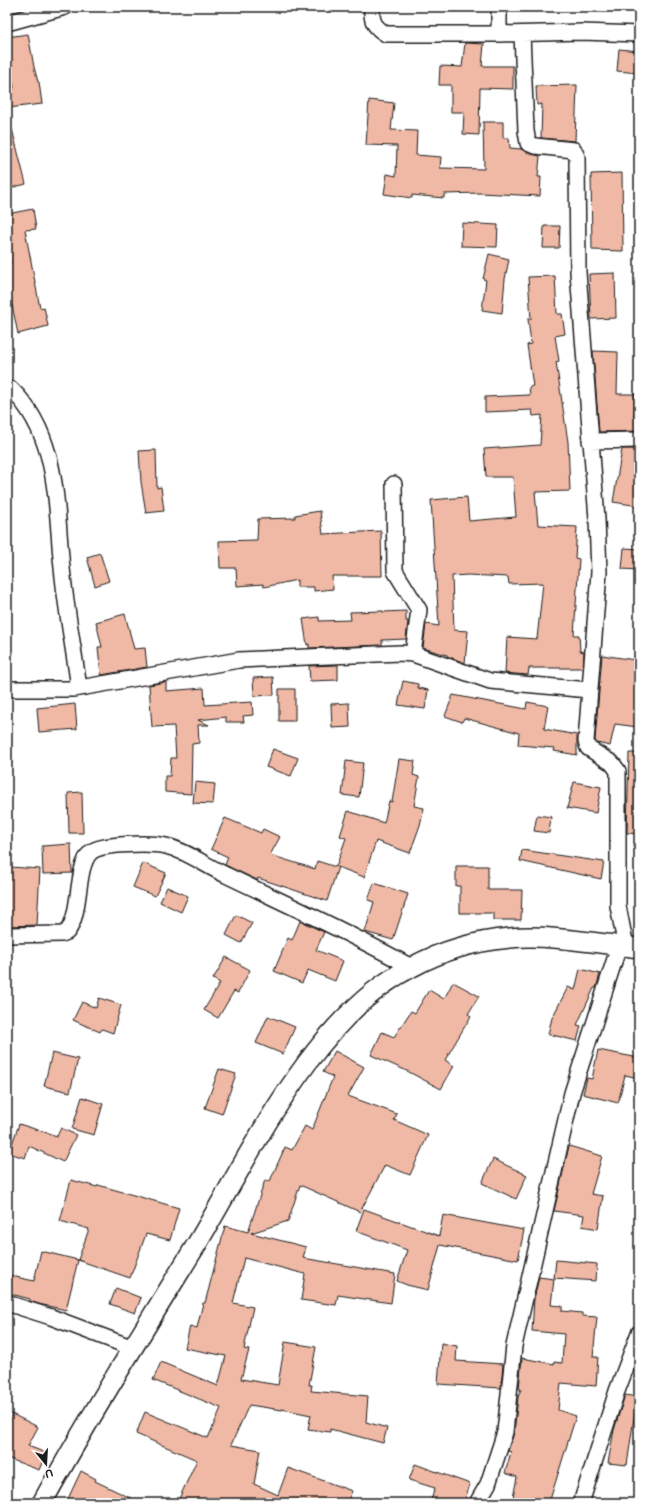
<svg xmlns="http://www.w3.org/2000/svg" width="646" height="1510" font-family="'Balsamiq Sans',sans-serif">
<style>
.building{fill:#f0b9a5;stroke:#1c1c1c}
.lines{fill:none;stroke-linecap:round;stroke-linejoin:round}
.minor-casing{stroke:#1c1c1c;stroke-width:18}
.tertiary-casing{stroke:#1c1c1c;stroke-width:22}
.minor{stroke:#fff;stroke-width:15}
.tertiary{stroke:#fff;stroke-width:19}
</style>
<rect width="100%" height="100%" fill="#fff"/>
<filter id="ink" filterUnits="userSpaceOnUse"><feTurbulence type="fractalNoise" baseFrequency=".025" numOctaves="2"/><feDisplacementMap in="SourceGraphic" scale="8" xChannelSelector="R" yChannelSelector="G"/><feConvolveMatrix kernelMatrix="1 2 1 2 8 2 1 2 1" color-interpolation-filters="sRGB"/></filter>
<g filter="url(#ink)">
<path class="building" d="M28 34 34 67 38 82H39L42 104 8 108 7 89 14 88 7 57V37Z
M465 43 484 44 482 66H513V89L480 88 479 135 463 134 464 112H451V85H439L440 66 462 67Z
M619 49 639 51V73L617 71Z
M577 85 575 141 541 138 542 104 537 105 536 86Z
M369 100 394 103 391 130 417 131 416 155 441 157 440 168 484 169 483 122H503V138H509L510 148 521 149 531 154 540 156 538 177H541L540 196 480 193 444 194V198L412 195V198L384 194 387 174 396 176 397 146 366 145Z
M12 129 26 184 7 189V130Z
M622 173 623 251 592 250 591 174Z
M33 209 36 229 25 230 40 308 44 307 48 326 18 334 7 281V264L11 263 7 244V214Z
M462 223 498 225 497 247 461 246Z
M544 226H560L559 248H543Z
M489 254 509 259 505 279 502 313 482 310 486 280 483 279Z
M615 273 616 318 591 319 589 274Z
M555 276 557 314H562L565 334 555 336 559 361 556 362 568 442 570 491 535 492 538 525 577 527 575 558 579 559 574 635H579L580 651 584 652 583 668H529L528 675 505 673 507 637 537 639 543 583 509 584 508 577 468 575 452 576 454 630 468 631 465 663 447 656V655L423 648 426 624 439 626 431 500 467 497 469 521 516 517 513 477H486L484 449 540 445 542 415 533 416 532 410 485 412V397L530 395 529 387 533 386 527 345 531 344 528 319H531L528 277Z
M593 351 618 352 617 394H635L634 417H639V431L599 432Z
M622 449H639V506L613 502Z
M156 450 157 488 161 487 164 511 146 513 141 482 139 451Z
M320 511 323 534 381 531 382 576H332L333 589 314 591V587H297V580L264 587 263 584 237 586 236 568H220L219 541 257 540 258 519 295 518V515Z
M624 548 639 549V570L622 569Z
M100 553 109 581 95 586 87 557Z
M383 611V612L406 611V621H408L406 639 382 640V645L309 648V644L307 645 303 619 319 617V621L351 620 350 612Z
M125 614 134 649 145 648 147 667 101 675 98 647H102L96 622Z
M602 655 635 660V665H639L638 727 615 724 610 746 597 743 595 740Z
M338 665V680L310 681 309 666Z
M273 677 274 695 254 696 253 678Z
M403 681 418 684V688L428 690 425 709 398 705Z
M166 682V691L204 688 205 705 252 702 253 715 243 716 244 722H226V717L198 720 209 725H198L199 743 192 744 191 794 165 792V776H170L171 758H176L174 726 152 727 149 685Z
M279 689H295V721H279Z
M453 695 526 709 527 702 548 706 544 729 577 735V755L554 751 555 748 518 745 519 733 464 718 462 722 445 716Z
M349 703 350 727 332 728 331 704Z
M75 704 77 729 39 732 37 708Z
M273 749 298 758 291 776 266 767Z
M629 753H639V834L627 833Z
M399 759 415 761 413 775 419 777 414 806 424 808 420 825 410 853 376 841 364 877 338 867 327 901 258 878 257 880 225 865 228 857 211 849 225 818 261 833 263 829 280 837 270 855 315 869 317 861 336 867 346 838 340 836 348 811 384 823 389 801 392 802Z
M346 761 363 763 359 797 342 795Z
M195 782 215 784 213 804 193 803Z
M574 782 601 787 596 813 567 808Z
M82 792 83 833H69L68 793Z
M537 815 551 817 549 833 534 831Z
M71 844 72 873 43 874 42 846Z
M522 850 604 862 601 879 520 861Z
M143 863 166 873 155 896 133 887Z
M456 866H488V890H522L521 920H493V913H460V886H456Z
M10 867 40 869 37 925 7 926V890Z
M374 883 408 894 393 940 365 932 374 902 368 900Z
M167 887 188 896 181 912 160 902Z
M236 915 252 923 241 943 226 935Z
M300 921 324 932 316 950 343 961 335 981 308 970 302 983 274 971 288 938 292 940Z
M226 957 250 970 238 993 234 991 218 1018 204 1010 220 983 213 979Z
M580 969 600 974 596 988H594L577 1025 581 1026 577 1041 548 1034 552 1018 568 987 575 990Z
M453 982 479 996 468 1014 471 1016 445 1060 454 1066 441 1089 407 1071 371 1055 382 1032 394 1037 411 1011 415 1013 429 990 444 999Z
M99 998 121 1005 113 1033 102 1029 100 1032 73 1020 82 1002 96 1008Z
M268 1016 295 1027 283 1054 256 1043Z
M598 1050 639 1058V1078L625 1075 618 1103 583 1094 587 1078 592 1079Z
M335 1051 364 1067 348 1096 397 1114 394 1120 428 1135 410 1175 385 1165 360 1212 300 1185 288 1221 251 1233 306 1247 303 1258 395 1274 391 1303 338 1295 336 1305 301 1300 305 1274 244 1258 233 1303 253 1307 244 1349 249 1350 241 1379 278 1385 285 1342 316 1347 309 1385H312L311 1391 368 1396 366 1422 387 1428 383 1443 330 1429V1432L308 1429 311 1415 282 1409V1410L249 1405 231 1445 260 1450 254 1484 278 1495 288 1468 352 1491 347 1503H177L197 1460 136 1434 145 1412 208 1438 221 1408 153 1380 161 1362 218 1386 226 1356 185 1348 190 1326 197 1328 203 1303H205L225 1226 248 1232 265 1180 270 1181 285 1147 292 1150 305 1126 312 1130 333 1077 323 1072Z
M52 1053 78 1059 70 1092 44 1086Z
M219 1069 236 1074 222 1114 205 1108Z
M82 1097 103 1104 94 1135 72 1129Z
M19 1124 57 1136 61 1128 76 1135 63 1162 29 1146 25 1158 9 1153Z
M569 1146 602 1156 591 1194 603 1196 598 1229 582 1226 584 1215 554 1211Z
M493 1159 527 1175 516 1199 482 1183Z
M71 1180 97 1187 98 1185 179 1208 170 1240 146 1234 130 1278 78 1260 89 1229 60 1221Z
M364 1209 439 1236 443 1215 524 1230 518 1260 440 1245 428 1290 407 1285 397 1281 407 1250 356 1231Z
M41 1251 78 1260 66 1310 39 1304 30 1301V1299L7 1293V1275L34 1281Z
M556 1260 597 1264 596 1281 554 1278Z
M539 1277 554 1279 551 1305 562 1306V1311L582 1313V1316L597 1317 593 1357H598L596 1386 561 1383 558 1410 576 1416 549 1503H512L517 1477 505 1473 511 1452 508 1451 514 1433 518 1397 521 1389H519L522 1358 554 1364V1362L562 1363 564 1334 532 1331 534 1299Z
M116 1288 141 1298 135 1313 110 1304Z
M441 1343 457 1346 456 1361 503 1364 501 1388 438 1384Z
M625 1395 637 1397 627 1465 608 1463 614 1430Z
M12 1414 38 1427 28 1446 46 1453 39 1470 7 1458V1423Z
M415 1464 470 1484 464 1503H430L435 1488 409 1480Z
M81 1471 96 1479 95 1481 141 1503H66Z"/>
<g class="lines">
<g class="minor-casing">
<path id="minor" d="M372 7C371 21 374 27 386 34H499
M499 7V34L582 32 639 34
M7 23 65 7
M522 34 526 131 528 143 535 146 574 150 577 157 578 272 597 519 599 572 586 741 588 748 612 763 618 771V906L626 947
M11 389C62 438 55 513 63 577 67 614 74 651 79 688
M590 441 639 440
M394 484 395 571 419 610 413 654
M7 689H74L239 660 400 653 413 654 490 681 589 690
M7 935 62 934 67 932C82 914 75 867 91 852 102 843 152 843 166 846 187 851 206 866 226 875 288 905 351 933 411 967
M7 1303 51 1317 133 1348
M477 1503 488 1484 505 1432 514 1346 572 1093 619 946
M581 1503 617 1391 639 1333"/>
</g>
<g class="tertiary-casing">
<path id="tertiary" d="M42 1503C91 1414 145 1328 198 1242 252 1152 314 1016 412 967 441 951 477 941 510 938 547 934 601 944 639 948"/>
</g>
<use href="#minor" class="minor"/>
<use href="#tertiary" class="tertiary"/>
</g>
</g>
<rect width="646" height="1510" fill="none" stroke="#fff" stroke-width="24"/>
<rect x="12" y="12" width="622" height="1486" fill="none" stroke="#1c1c1c" stroke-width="1.5" filter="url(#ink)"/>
<g transform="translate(46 1464) rotate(162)" stroke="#ffffff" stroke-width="3" paint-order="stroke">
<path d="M0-3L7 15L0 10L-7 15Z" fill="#1c1c1c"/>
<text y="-6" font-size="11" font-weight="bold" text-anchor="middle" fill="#1c1c1c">U</text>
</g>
</svg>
